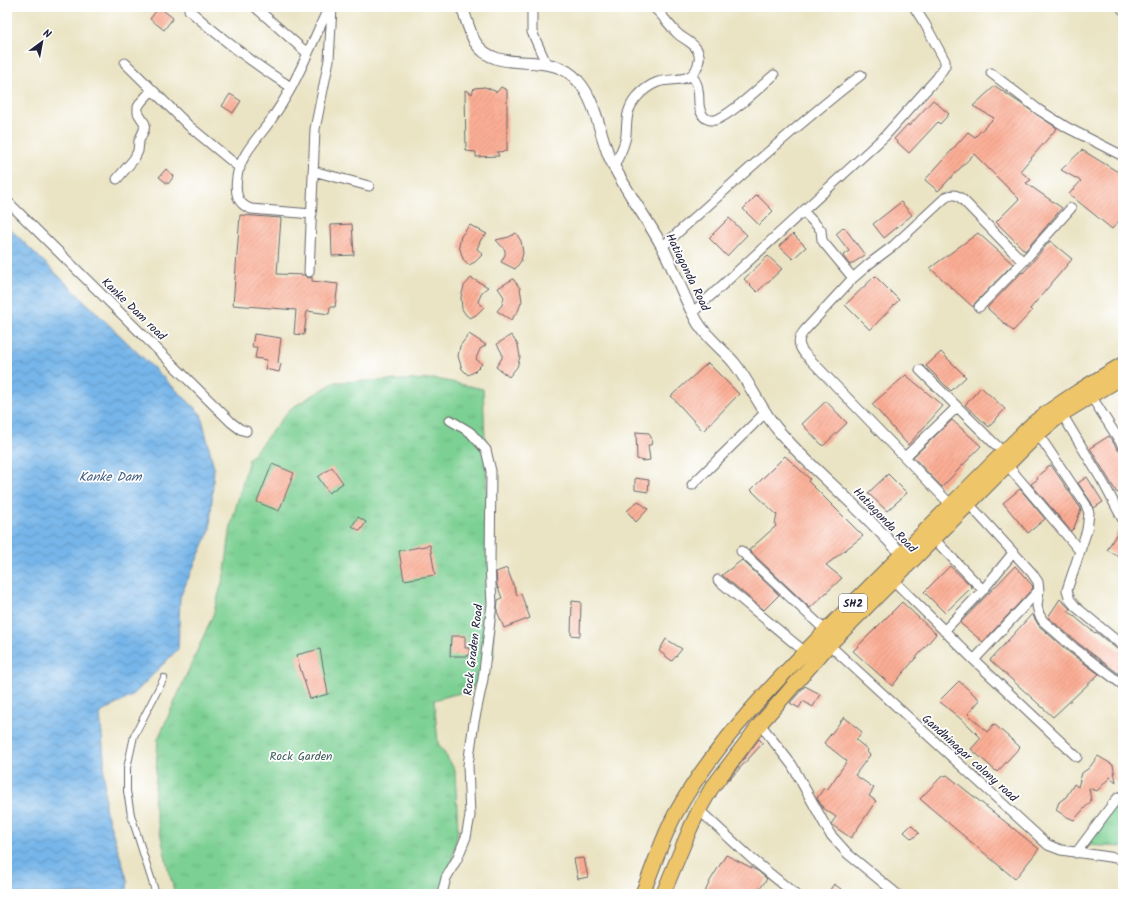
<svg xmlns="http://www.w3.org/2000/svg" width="1130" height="901" font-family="Kalam,sans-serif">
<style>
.park{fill:url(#park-tufts);stroke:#4e7967}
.water{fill:url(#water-waves);stroke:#4c6c92}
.building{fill:url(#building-hatch)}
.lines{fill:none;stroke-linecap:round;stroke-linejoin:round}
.pedestrian-casing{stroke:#68666b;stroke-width:8}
.minor-casing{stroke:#68666b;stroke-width:11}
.tertiary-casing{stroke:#68666b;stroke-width:13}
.primary-casing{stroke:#68666b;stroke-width:16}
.pedestrian{stroke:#fff;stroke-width:6}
.minor{stroke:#fff;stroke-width:9}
.tertiary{stroke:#fff;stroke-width:11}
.primary{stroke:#eec569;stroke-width:14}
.labels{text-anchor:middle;stroke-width:3.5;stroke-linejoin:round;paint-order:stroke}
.shield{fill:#fff;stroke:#646476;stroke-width:1}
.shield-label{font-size:11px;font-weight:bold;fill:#22223b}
.street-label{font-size:12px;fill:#22223b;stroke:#fff}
.park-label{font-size:12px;fill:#415f5a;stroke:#fff}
.water-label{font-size:13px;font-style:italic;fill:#445d81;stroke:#fff}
</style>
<defs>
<pattern id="park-tufts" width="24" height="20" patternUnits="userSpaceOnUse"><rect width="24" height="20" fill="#7bd093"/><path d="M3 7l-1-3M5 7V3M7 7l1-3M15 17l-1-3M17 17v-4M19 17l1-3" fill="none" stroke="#6ab280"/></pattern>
<pattern id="water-waves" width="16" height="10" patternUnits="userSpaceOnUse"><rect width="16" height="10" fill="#76b5e9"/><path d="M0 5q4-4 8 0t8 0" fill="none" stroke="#6093be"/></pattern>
<pattern id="building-hatch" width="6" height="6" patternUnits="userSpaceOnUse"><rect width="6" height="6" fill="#fbad94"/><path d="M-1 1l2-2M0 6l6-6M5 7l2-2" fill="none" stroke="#d79580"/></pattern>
</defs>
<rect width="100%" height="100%" fill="#fff"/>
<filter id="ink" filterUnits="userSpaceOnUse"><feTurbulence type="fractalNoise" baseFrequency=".025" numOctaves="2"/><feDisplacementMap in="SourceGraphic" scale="8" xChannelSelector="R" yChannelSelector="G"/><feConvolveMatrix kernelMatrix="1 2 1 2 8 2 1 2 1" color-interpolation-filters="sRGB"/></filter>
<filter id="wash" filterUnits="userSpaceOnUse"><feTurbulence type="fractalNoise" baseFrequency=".012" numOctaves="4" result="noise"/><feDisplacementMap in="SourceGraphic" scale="16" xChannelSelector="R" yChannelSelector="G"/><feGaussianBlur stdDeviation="0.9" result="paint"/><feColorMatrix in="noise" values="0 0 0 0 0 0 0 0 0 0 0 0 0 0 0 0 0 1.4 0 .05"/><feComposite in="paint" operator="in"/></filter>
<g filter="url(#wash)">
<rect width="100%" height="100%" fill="#eae4c4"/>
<path class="park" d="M437 379 483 389 494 655 471 690 434 700 438 743 455 770 458 831 448 880 450 894H175L168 868 154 805 158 739 213 615 225 571 231 525 249 459 290 409 335 382Z
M1117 801H1123V847L1084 845Z"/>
<path class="water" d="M7 226 201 414 214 468 210 530 180 597 178 649 132 696 100 713 104 758 105 808 128 882 126 894H7Z"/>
<g id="blocks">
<path class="building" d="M159 7 173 18 164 30 150 19Z
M995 86 1057 128 1020 171 1031 180 1026 183 1062 208 1025 251 996 222 1019 199 974 154 938 191 925 180 968 132 975 137 994 118 973 106Z
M485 87 497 92 501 87 507 90V151L497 152 499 156 476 157V152L466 151 465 90 472 94 474 88Z
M230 94 241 101 233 113 222 106Z
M933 100 949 114 940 124 938 122 909 153 894 139 908 124 909 126Z
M1082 150 1123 175V216L1112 229 1069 194 1081 181 1061 170Z
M166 169 174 176 168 184 159 177Z
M757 195 773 211 759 225 743 209Z
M901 202 912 215 884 238 873 224Z
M240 215 281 218 277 274 304 275 308 278 312 277V281L338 284 335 307H330L329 314 307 311 304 335 294 334 296 310 233 305Z
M729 218 747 235 727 256 709 238Z
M352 224 354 255 332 256 331 225Z
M470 225 487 234 481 239 477 249 483 254 475 262 469 265 463 259 459 246 461 236Z
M844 227 865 255 850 265 843 256 849 251 836 234Z
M516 233 521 241 523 253 521 261 515 269 501 262 505 255V250L496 240 509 237Z
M978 233 1013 264 975 303 973 307 930 268Z
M793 234 806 247 793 259 779 246Z
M1050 241 1072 259 1030 309 1032 311 1013 331 987 308 1022 272 1023 273Z
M768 256 782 269 757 292 744 279Z
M875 276 899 300 870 330 845 305Z
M471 278 488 287 482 292 478 302 484 307 476 315 470 318 466 315 462 309 461 297 464 286Z
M513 279 520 288 522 301 518 311 511 320 497 311 502 305 504 297 498 288Z
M254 334 281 338 278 363 281 364 279 372 265 369 267 360 255 358 257 347H252Z
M469 334 486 345 480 349 476 359 482 364 474 372 468 375 462 369 458 356 460 346Z
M511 335 518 345 520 357 517 367 509 377 496 367 502 358V353L497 344Z
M941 352 966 377 951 391 926 366Z
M708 363 739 394 703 431 671 396Z
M906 375 943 406 908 445 872 404Z
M981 387 1005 409 989 427 965 405Z
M826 401 847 423 823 446 802 424Z
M952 420 981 446 942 487 913 457Z
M636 432 649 433 652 440 651 445H648L650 460 643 461 637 459Z
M1109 436 1118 450 1123 452V489L1117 493 1090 448Z
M785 456 810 479 808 481 863 536 826 565 842 578 810 608 749 550 776 526 775 524 777 515 751 490Z
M272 464 294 473 279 511 257 502Z
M1051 465 1081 509 1074 528 1071 531 1031 484 1038 479 1037 477 1046 470 1045 468Z
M332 467 343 483 329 493 318 477Z
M888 474 907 493 887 511 868 493Z
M1087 477 1103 502 1094 508 1091 502 1078 483Z
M635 478 649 480 648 492 635 490Z
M1020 489 1045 519 1028 533 1003 503Z
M638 501 648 509 636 522 627 511Z
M358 517 366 522 360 531 352 526Z
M1121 526H1123V559L1107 550Z
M430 545 435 575 404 580 399 551Z
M742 560 779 595 764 610 722 575Z
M950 566 972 587 945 613 924 592Z
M1015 566 1032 585 1033 588 983 642 960 623Z
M507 568 517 595 521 594 530 618 504 628 497 611 498 600 502 598 497 585 496 572Z
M1060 599 1070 609 1068 611 1081 622 1095 633 1096 632 1123 654V677L1078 643 1048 617Z
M572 601 581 602 580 636 571 635Z
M902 602 936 634 892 686 853 651Z
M1032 614 1039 626 1070 653 1099 674 1053 717 990 660Z
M451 636H465V648H469V656H450Z
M666 639 682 649 672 661 659 651Z
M320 649 328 694 310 699 296 655Z
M959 681 980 700 968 714 987 732 994 724 1020 747 997 772 971 749 981 738 968 725 939 701Z
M805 686 820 694 813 707 803 701 799 708 790 703Z
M844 717 862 732 856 740 868 750 867 752 870 755 855 775 874 788 869 796 876 801 851 838 832 825 831 824 836 817 823 808 817 798 824 788 827 790 847 761 824 743Z
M759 739 763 743 730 779H729Z
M1098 756 1113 765 1116 782 1110 777 1097 791 1089 788 1091 801 1074 820 1065 816 1056 810 1059 802 1066 797 1074 784 1078 787 1082 773 1089 768Z
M947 775 1039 849 1015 879 920 799 941 777Z
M911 825 919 833 912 839 904 832Z
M726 855 758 871 767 879 756 894H704L710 881Z
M584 858 588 877 578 879 574 859Z
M834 884 848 894H827Z"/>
</g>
</g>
<g filter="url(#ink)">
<use href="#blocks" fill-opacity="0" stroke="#68666b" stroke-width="1"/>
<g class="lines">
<g class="pedestrian-casing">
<path id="pedestrian" d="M156 894 131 815 127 791V768L134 736 164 678"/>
</g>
<g class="minor-casing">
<path id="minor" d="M255 7 307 53
M532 7V32L546 63
M1121 7 1123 10
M189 10C222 39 253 64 291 87
M125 63 189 126 240 168
M991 73 1039 110 1068 128 1123 156
M692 76C695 80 698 85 698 90 700 98 697 107 702 114 704 118 709 121 715 120 730 116 761 86 774 75
M614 166C619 156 625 146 626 135 627 120 626 110 636 98 642 91 650 85 658 82 676 77 695 85 699 60 700 56 698 50 695 47 689 40 681 38 676 32 668 24 662 14 653 7
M313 171 369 186
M117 179 134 159 138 151 139 141 144 130 145 124 138 113V107L141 102 152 90
M7 201 232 423 240 429 246 431
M803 211 821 230 822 240 824 243 853 278
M312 214 251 209C236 204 235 191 237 177 240 154 261 135 273 117 280 107 286 97 291 88 305 62 316 34 329 7
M662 247C727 188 792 129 861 75
M309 272 315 129 329 60 332 7
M979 307 1023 262 1071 208
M692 313 884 137 937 78 945 66V61L925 24 914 7
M920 370 1004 453
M1091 396 1123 446
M1062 414 1104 484 1123 520
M1038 434 1086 505 1089 513 1087 530 1067 590 1070 600 1076 607 1123 646
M905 457 957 407
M1008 466 1080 551
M692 485 766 412
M969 504 1032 573 1038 582 1039 590 1037 606 1039 614 1043 621 1074 648 1123 685
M951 505 804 353C797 344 798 338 805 330L853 278 869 264 893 246 946 197C954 193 958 195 964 201L1023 262
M934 539 983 590
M741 551 826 631
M718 580 805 652
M893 580 974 660 1077 757
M944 631 983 590 1013 553
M825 641 1048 845 1061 850 1123 859
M974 660 1038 591
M760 724 792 765 830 834 848 854 897 894
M699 810 752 859 795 894
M1076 853 1115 801 1119 797 1123 796
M442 894 446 878 457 859 466 837 470 816 468 765 474 722 483 679 492 604 490 565 491 471 486 450 470 432 450 420"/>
</g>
<g class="tertiary-casing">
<path id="tertiary" d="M462 7C466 18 469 31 475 42 498 78 550 47 578 81 596 101 599 132 609 156 623 188 645 215 662 246 675 271 684 299 698 323 708 339 724 350 735 364 751 385 761 410 778 430 797 453 819 472 841 493 863 514 885 536 906 559"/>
</g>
<g class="primary-casing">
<path id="primary" d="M642 894C654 867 662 837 677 811 719 736 788 669 848 608 909 547 970 485 1032 424 1061 401 1091 383 1123 364
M663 894 690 829 699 810 711 789 760 724 829 645 1038 434 1062 414 1123 377"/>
</g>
<use href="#pedestrian" class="pedestrian"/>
<use href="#minor" class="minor"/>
<use href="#tertiary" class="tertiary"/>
<use href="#primary" class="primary"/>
</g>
</g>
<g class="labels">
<rect class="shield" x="839" y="594" width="28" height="18" rx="3"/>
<g class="shield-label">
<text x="853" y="607">SH2</text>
</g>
<g class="street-label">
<text transform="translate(688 272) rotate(64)" y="4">Hatiagonda Road</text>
<text transform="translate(134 309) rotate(44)" y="4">Kanke Dam road</text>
<text transform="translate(885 520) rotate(46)" y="4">Hatiagonda Road</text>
<text transform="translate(473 650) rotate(-83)" y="4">Rock Graden Road</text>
<text transform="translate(970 758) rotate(42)" y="4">Gandhinagar colony road</text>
</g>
<g class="park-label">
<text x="301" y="760">Rock Garden</text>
</g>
<g class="water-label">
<text x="110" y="481">Kanke Dam</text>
</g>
</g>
<rect width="1130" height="901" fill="none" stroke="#fff" stroke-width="24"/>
<g transform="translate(42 42) rotate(32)" stroke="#ffffff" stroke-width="3" paint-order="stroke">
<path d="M0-3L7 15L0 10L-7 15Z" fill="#22223b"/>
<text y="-6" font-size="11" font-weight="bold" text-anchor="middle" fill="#22223b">N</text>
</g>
</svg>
